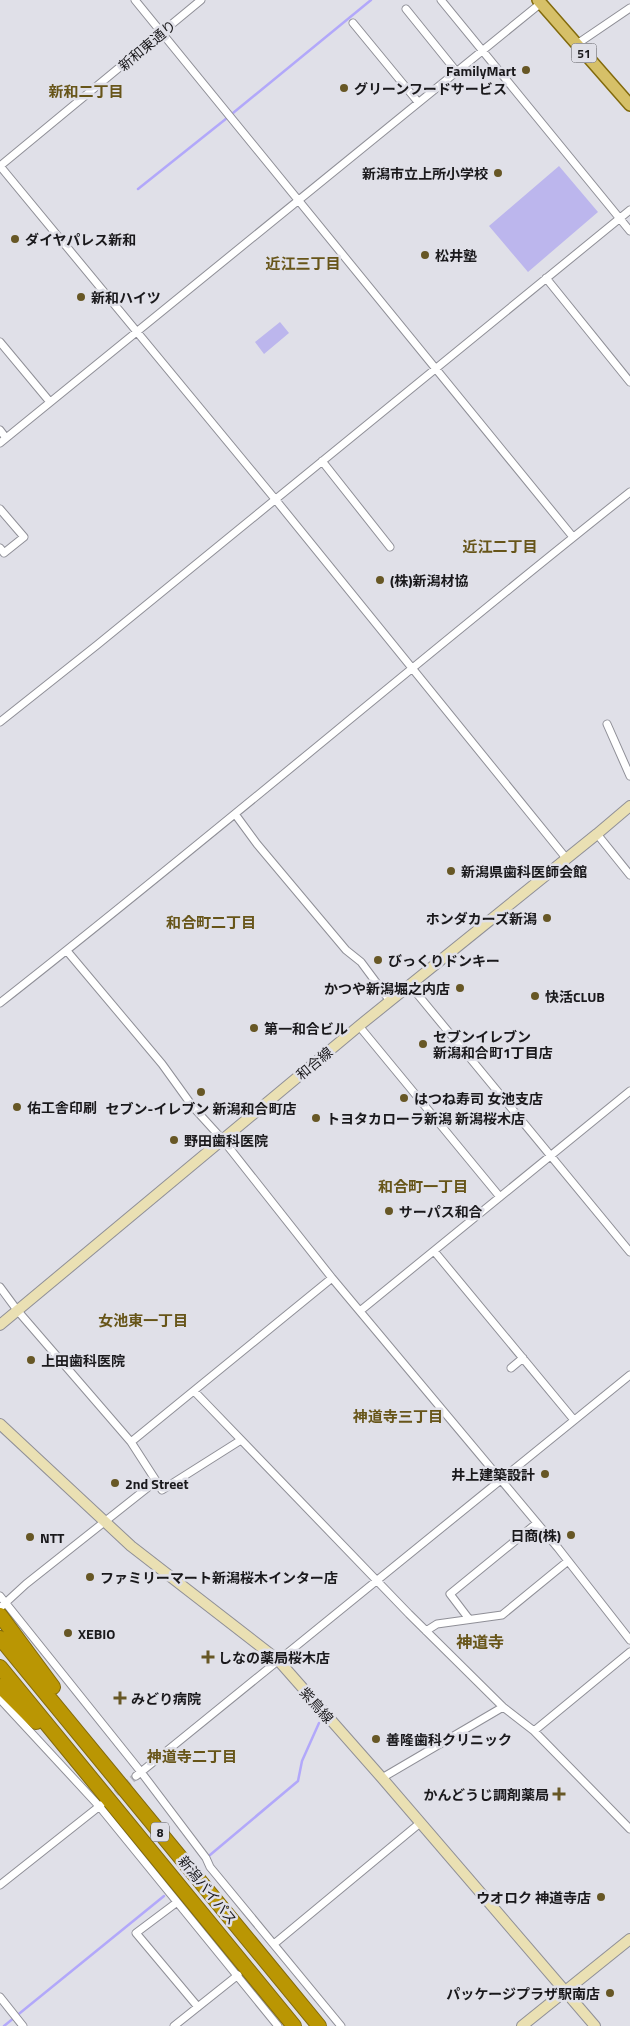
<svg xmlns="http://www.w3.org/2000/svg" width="630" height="2026" font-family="'Titillium Web','Noto Sans JP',sans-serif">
	<rect width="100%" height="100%" fill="#e0e0e8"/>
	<path fill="#bcb6ed" d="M559 166 598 212 528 272 489 226Z
		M280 322 289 333 264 354 255 342Z"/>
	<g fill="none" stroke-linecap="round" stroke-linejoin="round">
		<path stroke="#b2a8fa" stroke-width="2.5" d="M233 113 371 0
			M138 189 227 118
			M210 1855 298 1781 302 1761 319 1723
			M4 2026 164 1896"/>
		<path stroke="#b8b8bf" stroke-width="7" stroke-dasharray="7 3.5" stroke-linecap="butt" d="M108 1800 136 1776"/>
		<g stroke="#8f8f97" stroke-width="9">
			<path id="street" d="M135 0 573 537
				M441 0 630 231
				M406 9 456 71
				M353 23 418 102
				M577 44 630 8
				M0 166 275 499 566 858
				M0 166 201 0
				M546 278 630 382
				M0 342 50 402
				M0 430 6 438
				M0 443 541 3
				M322 461 390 547
				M0 509 24 537 4 553 0 548
				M0 722 97 645 630 210
				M607 724 630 776
				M235 814 257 844 346 950 361 962 390 1001
				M597 834 630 875
				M67 951 162 1064 193 1107 223 1140 332 1278 558 1548 630 1640
				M409 984 630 1252
				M0 1003C213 836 418 660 630 492
				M359 1026 500 1197
				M434 1251 574 1420
				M0 1287 17 1310 131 1442 162 1490 241 1440
				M360 1311 630 1091
				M511 1368 523 1358
				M194 1391 409 1614 503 1707 534 1731 630 1829
				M131 1442 332 1278
				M0 1596 141 1772 206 1858 210 1867 341 2026
				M1 1607 26 1584 156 1481
				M469 1619 450 1594 537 1523
				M426 1631 437 1624 502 1615 568 1561
				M0 1699 99 1806 278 2026
				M534 1731 630 1652
				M136 1776 630 1375
				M382 1778 503 1707
				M0 1885 101 1805
				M176 1903 136 1933 198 2007
				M274 1944 420 1823
				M0 1997 23 2026
				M174 2026 238 1975"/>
		</g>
		<g stroke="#8f8f97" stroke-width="12">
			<path id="secondary" d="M0 1325 359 1026 597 834 630 806
				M0 1424 131 1546 278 1660 382 1778 595 2026
				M522 2026 630 1939"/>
		</g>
		<g stroke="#826a0c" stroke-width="14">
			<path id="primary" d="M538 0 630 105"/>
		</g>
		<g stroke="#826a0c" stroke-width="16">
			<path id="highway" d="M0 1615 53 1687
				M0 1638 319 2026
				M0 1667 294 2026
				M0 1686 36 1722"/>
		</g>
		<use href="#street" stroke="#fff" stroke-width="7"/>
		<use href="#secondary" stroke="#eae0b3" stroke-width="10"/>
		<use href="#primary" stroke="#d6c068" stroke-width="11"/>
		<use href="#highway" stroke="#ba9603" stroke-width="14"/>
	</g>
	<g fill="#675725" stroke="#e0e0e8" stroke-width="2">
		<circle cx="526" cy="70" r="5"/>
		<circle cx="344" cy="88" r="5"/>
		<circle cx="498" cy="173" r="5"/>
		<circle cx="15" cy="239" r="5"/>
		<circle cx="425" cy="255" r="5"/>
		<circle cx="81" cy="297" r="5"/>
		<circle cx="380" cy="580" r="5"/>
		<circle cx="451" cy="871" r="5"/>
		<circle cx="547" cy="918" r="5"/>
		<circle cx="378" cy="960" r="5"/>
		<circle cx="460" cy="988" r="5"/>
		<circle cx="535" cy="996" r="5"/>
		<circle cx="254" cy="1028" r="5"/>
		<circle cx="423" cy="1044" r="5"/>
		<circle cx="201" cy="1092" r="5"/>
		<circle cx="404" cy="1098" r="5"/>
		<circle cx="17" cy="1107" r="5"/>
		<circle cx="316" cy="1118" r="5"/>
		<circle cx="174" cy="1140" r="5"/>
		<circle cx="389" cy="1211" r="5"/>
		<circle cx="31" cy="1360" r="5"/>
		<circle cx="545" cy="1474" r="5"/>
		<circle cx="115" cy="1483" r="5"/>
		<circle cx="571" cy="1535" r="5"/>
		<circle cx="30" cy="1537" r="5"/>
		<circle cx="90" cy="1577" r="5"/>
		<circle cx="68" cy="1633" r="5"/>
		<path d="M205.5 1649.5h5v5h5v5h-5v5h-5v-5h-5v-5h5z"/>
		<path d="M117.5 1690.5h5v5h5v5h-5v5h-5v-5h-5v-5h5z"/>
		<circle cx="376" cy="1739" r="5"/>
		<path d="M556.5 1786.5h5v5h5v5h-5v5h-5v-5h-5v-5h5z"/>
		<circle cx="601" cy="1897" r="5"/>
		<circle cx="610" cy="1993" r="5"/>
	</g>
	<g text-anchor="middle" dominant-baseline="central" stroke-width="5" stroke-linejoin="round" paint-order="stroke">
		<g fill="#e0e0e8" stroke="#555559" stroke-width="1">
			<rect x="571.5" y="43.5" width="25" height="19" rx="4"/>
			<rect x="151" y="1822.5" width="18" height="19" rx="4"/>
		</g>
		<g font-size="12" font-weight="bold" fill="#1a191c">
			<text x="584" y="53">51</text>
			<text x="160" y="1832">8</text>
		</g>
		<g font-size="14" fill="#1a191c" stroke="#e0e0e8">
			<text transform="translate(147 45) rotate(-40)">新和東通り</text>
			<text transform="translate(314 1063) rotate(-40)">和合線</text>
			<text transform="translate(317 1705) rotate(48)">紫鳥線</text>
			<text transform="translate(208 1890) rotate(51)">新潟バイパス</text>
		</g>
		<g font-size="14" font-weight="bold" fill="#1a191c" stroke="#e0e0e8" text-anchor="start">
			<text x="516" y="70" text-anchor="end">FamilyMart</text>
			<text x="354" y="88">グリーンフードサービス</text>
			<text x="488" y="173" text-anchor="end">新潟市立上所小学校</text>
			<text x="25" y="239">ダイヤパレス新和</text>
			<text x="435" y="255">松井塾</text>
			<text x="91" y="297">新和ハイツ</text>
			<text x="390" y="580">(株)新潟材協</text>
			<text x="461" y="871">新潟県歯科医師会館</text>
			<text x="537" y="918" text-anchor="end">ホンダカーズ新潟</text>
			<text x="388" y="960">びっくりドンキー</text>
			<text x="450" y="988" text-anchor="end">かつや新潟堀之内店</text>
			<text x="545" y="996">快活CLUB</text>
			<text x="264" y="1028">第一和合ビル</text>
			<text x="433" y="1036">セブンイレブン<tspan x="433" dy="16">新潟和合町1丁目店</tspan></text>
			<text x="414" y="1098">はつね寿司 女池支店</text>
			<text x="27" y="1107">佑工舎印刷</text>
			<text x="201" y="1108" text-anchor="middle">セブン-イレブン 新潟和合町店</text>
			<text x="326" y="1118">トヨタカローラ新潟 新潟桜木店</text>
			<text x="184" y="1140">野田歯科医院</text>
			<text x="399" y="1211">サーパス和合</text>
			<text x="41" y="1360">上田歯科医院</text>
			<text x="535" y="1474" text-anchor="end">井上建築設計</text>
			<text x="125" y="1483">2nd Street</text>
			<text x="561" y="1535" text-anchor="end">日商(株)</text>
			<text x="40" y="1537">NTT</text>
			<text x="100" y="1577">ファミリーマート新潟桜木インター店</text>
			<text x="78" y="1633">XEBIO</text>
			<text x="218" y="1657">しなの薬局桜木店</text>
			<text x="131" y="1698">みどり病院</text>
			<text x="386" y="1739">善隆歯科クリニック</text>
			<text x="549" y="1794" text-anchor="end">かんどうじ調剤薬局</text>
			<text x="591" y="1897" text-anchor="end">ウオロク 神道寺店</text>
			<text x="600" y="1993" text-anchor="end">パッケージプラザ駅南店</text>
		</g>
		<g font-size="15" font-weight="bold" fill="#675519" stroke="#e0e0e8">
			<text x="86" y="91">新和二丁目</text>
			<text x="303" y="263">近江三丁目</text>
			<text x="500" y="546">近江二丁目</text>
			<text x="211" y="922">和合町二丁目</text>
			<text x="423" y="1186">和合町一丁目</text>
			<text x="143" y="1320">女池東一丁目</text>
			<text x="398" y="1416">神道寺三丁目</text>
			<text x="192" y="1756">神道寺二丁目</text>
		</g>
		<g font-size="16" font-weight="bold" fill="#675519" stroke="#e0e0e8">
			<text x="480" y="1642">神道寺</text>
		</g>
	</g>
</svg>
